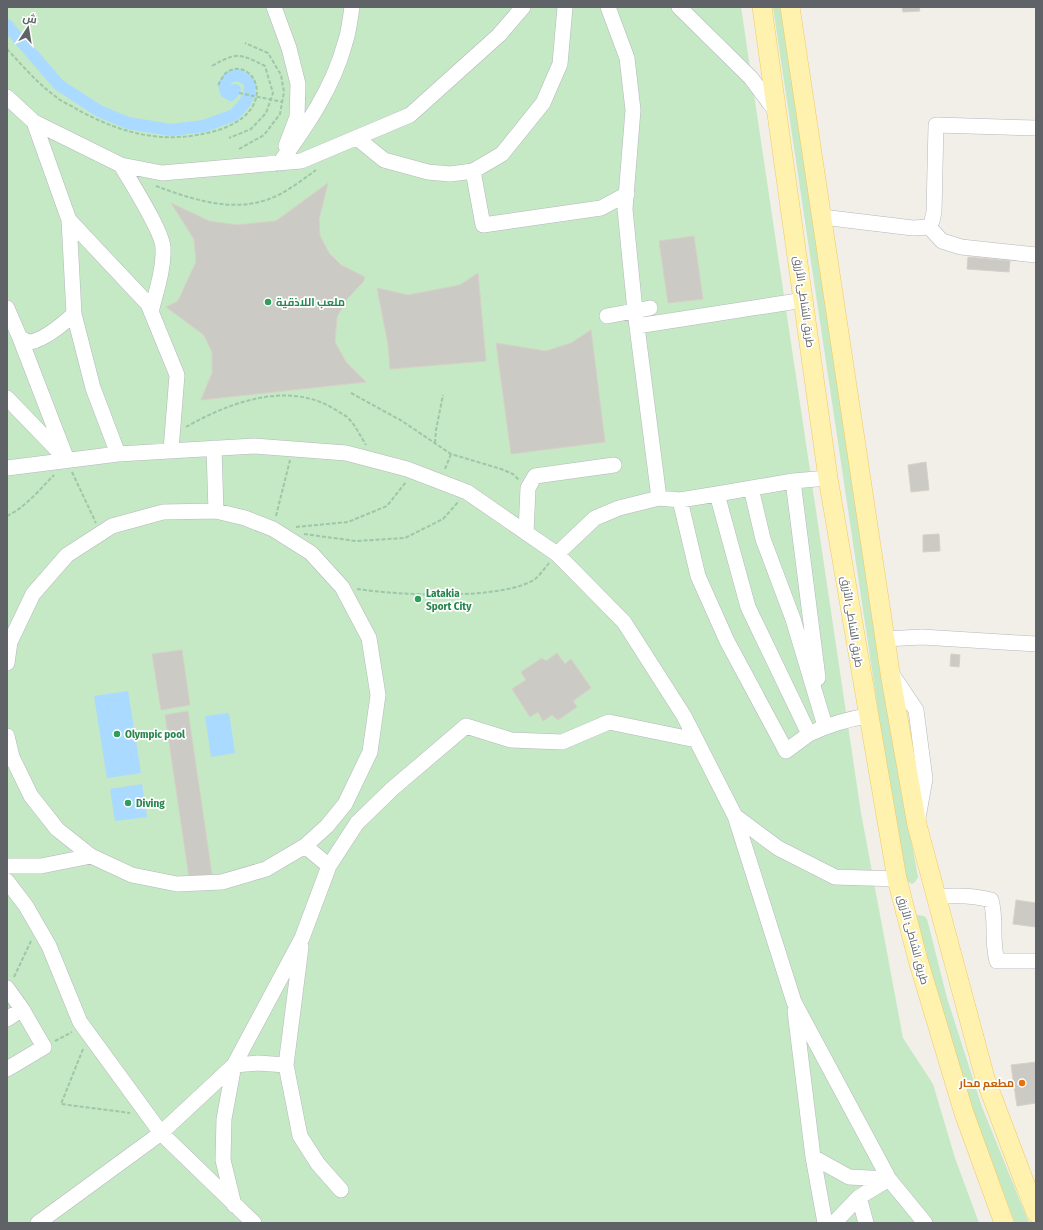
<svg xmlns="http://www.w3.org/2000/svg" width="1043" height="1230" font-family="'Fira Sans Condensed',Cairo,sans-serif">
	<rect width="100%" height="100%" fill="#f1efe8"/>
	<path fill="#c5e8c5" d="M7 7H741L861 813 903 1038 933 1084 955 1158 979 1223H7Z
		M773 7H784L900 779 918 877 915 882 912 884 906 880 889 784Z
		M918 915 924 916 927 919 947 998 982 1107 1029 1223H1015L970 1105 915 918Z"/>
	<path fill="#aadaff" d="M128 691 141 773 107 778 94 696Z
		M229 713 235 753 211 757 205 716Z
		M142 784 147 817 115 821 110 789Z"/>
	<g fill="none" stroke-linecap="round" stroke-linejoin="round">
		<path stroke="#aadaff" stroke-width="12" d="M7 25 59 85 99 111 128 123 171 130 204 126 234 115 244 104 249 95 250 84 246 79 238 75 229 77 224 84 226 92 231 95 235 90"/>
	</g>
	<path fill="#cccac5" stroke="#d6d1c6" d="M902 7H919L920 11 903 12Z
		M328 183 319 219 320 236 329 253 341 265 365 277 363 282 347 299 337 317 335 342 346 362 366 382 201 400 212 373V352L204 335 166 307 178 301 196 262 194 239 171 203 209 221 237 225 276 221Z
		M694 236 703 299 668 303 659 241Z
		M968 257 1010 261 1009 272 967 269Z
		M478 273 486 361 390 369 388 344 377 288 408 295 460 285Z
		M591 330 605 442 511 454 496 343 546 351 571 343Z
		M926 462 929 490 911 492 908 465Z
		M939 534 940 551 923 552V535Z
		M182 650 190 705 161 710 152 654Z
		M557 653 565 664 571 659 591 688 573 701 577 707 558 720 552 715 543 721 538 712 530 717 512 689 526 680 521 672 542 658 546 661Z
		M951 654 960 655 959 667 950 666Z
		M188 711 212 874 189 877 165 715Z
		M1016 900 1036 903V927L1013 924Z
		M1036 1062V1103L1017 1106 1011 1065Z"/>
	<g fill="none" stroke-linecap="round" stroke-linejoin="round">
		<g stroke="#b5b8bc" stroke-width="16">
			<path id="minor" d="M274 7 289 48 298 84 297 117 286 146
				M608 7 627 58 633 110 625 209 635 311 659 498 680 500 717 494
				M679 7 751 78 777 113
				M7 97 34 122 121 165 162 173 301 161 410 115 499 35 523 7
				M34 122 69 220 74 314 93 388 118 454
				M357 138 384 160 428 172 450 174 473 171 502 154 543 103 560 64 565 7
				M279 164C306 127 333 88 345 43 349 32 350 19 352 7
				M121 165C130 181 163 232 163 248 164 269 156 292 151 312
				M473 171 483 225 601 208 627 194
				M822 217 913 228 929 227 932 221 934 212 936 125 1036 128
				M69 220 148 304 177 375 171 450
				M929 227 942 241 961 247 1036 255
				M7 308 20 338C22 339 26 341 28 342 42 342 64 323 74 314
				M607 316 650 308
				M637 326 804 300
				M20 338 67 460
				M7 398 62 455
				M214 448 216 511
				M7 468 118 454 254 446 346 453 407 469 467 492 557 554 624 622 684 716 735 816 794 1002 889 1179 925 1223
				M828 478 793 481 717 494 748 607 809 734C828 725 847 719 868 716
				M793 481 818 678
				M751 488 763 539 793 619 825 726
				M680 500 698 576 727 641 786 751 809 734
				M526 533 528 488 535 476 614 465
				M557 554 595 518 619 508 659 498
				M885 639 922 637 1036 644
				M7 663 10 642 33 594 67 555 112 526 163 512 216 511 245 518 273 529 311 553 342 587 369 638 378 695 370 752 345 804 327 826 305 846 266 869 222 882 177 884 132 875 91 856 57 829 31 796 12 757 7 736
				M891 673 916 710 925 779 918 818
				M735 816 778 848 835 877 897 879
				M305 846 329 866
				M7 866H41L91 856
				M7 881 26 906 49 946 80 1022 161 1133 254 1223
				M936 897C955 895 972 895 991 900 997 922 991 939 997 961H1036
				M301 947 286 1065 300 1136 318 1164 341 1190
				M7 988 22 1009 44 1047 7 1069
				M795 1011 813 1157 825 1223
				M7 1019 22 1009
				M813 1157 849 1177 889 1179
				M859 1197 866 1223
				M234 1205 223 1160 224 1119 234 1065 258 1063 286 1065
				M38 1223 161 1133 234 1065 302 938 329 866 357 823 392 789 466 726 511 740 562 742 609 722 696 740
				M834 1223 859 1197 889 1179"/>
		</g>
		<g stroke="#f2c960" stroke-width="20">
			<path id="major" d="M762 7 828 478 897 879 918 960 964 1113 1004 1223
				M790 7 891 679 917 825 985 1078 1036 1213"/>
		</g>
		<path stroke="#9cc7a9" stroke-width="2" stroke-dasharray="4 2" stroke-linecap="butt" d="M7 49C22 65 37 83 55 96 61 102 71 105 78 110 123 134 164 145 215 131 282 112 255 55 227 72 223 75 221 81 218 85
			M212 66C237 52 239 53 265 66L273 93 266 113 251 129 229 138
			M239 93 283 102
			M239 149 264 135 280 114 284 92 281 75 268 53 245 43
			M156 186C191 199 232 213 269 199 286 193 302 180 316 170
			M351 393 402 421 451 454 501 469 513 474 519 480
			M186 427C230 402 289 380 336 410 340 413 346 415 349 419 356 426 360 436 366 445
			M435 443 436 430 443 395
			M445 469 451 454
			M72 472 96 523
			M7 516C26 507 40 489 54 475
			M276 516 290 460
			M296 527 348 522 387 506 406 482
			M304 534 356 541 405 538 443 519 459 501
			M357 589C396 595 502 601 535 579 540 575 545 568 549 563
			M14 977 31 941
			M55 1041 72 1032
			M83 1049 61 1104 130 1113"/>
		<use href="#minor" stroke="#fff" stroke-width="15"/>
		<use href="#major" stroke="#fff2af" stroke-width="19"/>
	</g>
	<g fill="#2e9e5b" stroke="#fff" stroke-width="1.5">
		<circle cx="268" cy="302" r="4"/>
		<circle cx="418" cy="599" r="4"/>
		<circle cx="117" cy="734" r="4"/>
		<circle cx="128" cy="803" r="4"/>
	</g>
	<circle fill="#e8710a" stroke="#fff" stroke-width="1.5" cx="1022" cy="1083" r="4"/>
	<g text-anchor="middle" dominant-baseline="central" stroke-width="3.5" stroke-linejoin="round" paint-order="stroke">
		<g font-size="11" font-weight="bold" fill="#27864d" stroke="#fff" text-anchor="start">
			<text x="276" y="302">ملعب اللاذقية</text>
			<text x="426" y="593">Latakia<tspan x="426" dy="13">Sport City</tspan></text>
			<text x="125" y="734">Olympic pool</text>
			<text x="136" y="803">Diving</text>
		</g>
		<g font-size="11" fill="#5f6368" stroke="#fff">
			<text transform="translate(804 302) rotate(82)">طريق الشاطئ الأزرق</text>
			<text transform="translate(852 622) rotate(81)">طريق الشاطئ الأزرق</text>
			<text transform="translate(913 940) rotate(75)">طريق الشاطئ الأزرق</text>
		</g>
		<g font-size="11" font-weight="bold" fill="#c56008" stroke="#fff" text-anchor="end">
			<text x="1014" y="1083">مطعم محار</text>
		</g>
	</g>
	<rect width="1043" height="1230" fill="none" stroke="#5f6368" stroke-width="16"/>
	<g transform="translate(28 28) rotate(12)" stroke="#ffffff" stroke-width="3" paint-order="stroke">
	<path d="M0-3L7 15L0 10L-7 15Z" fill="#5f6368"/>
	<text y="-6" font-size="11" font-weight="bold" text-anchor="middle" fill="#5f6368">ش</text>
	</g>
</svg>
